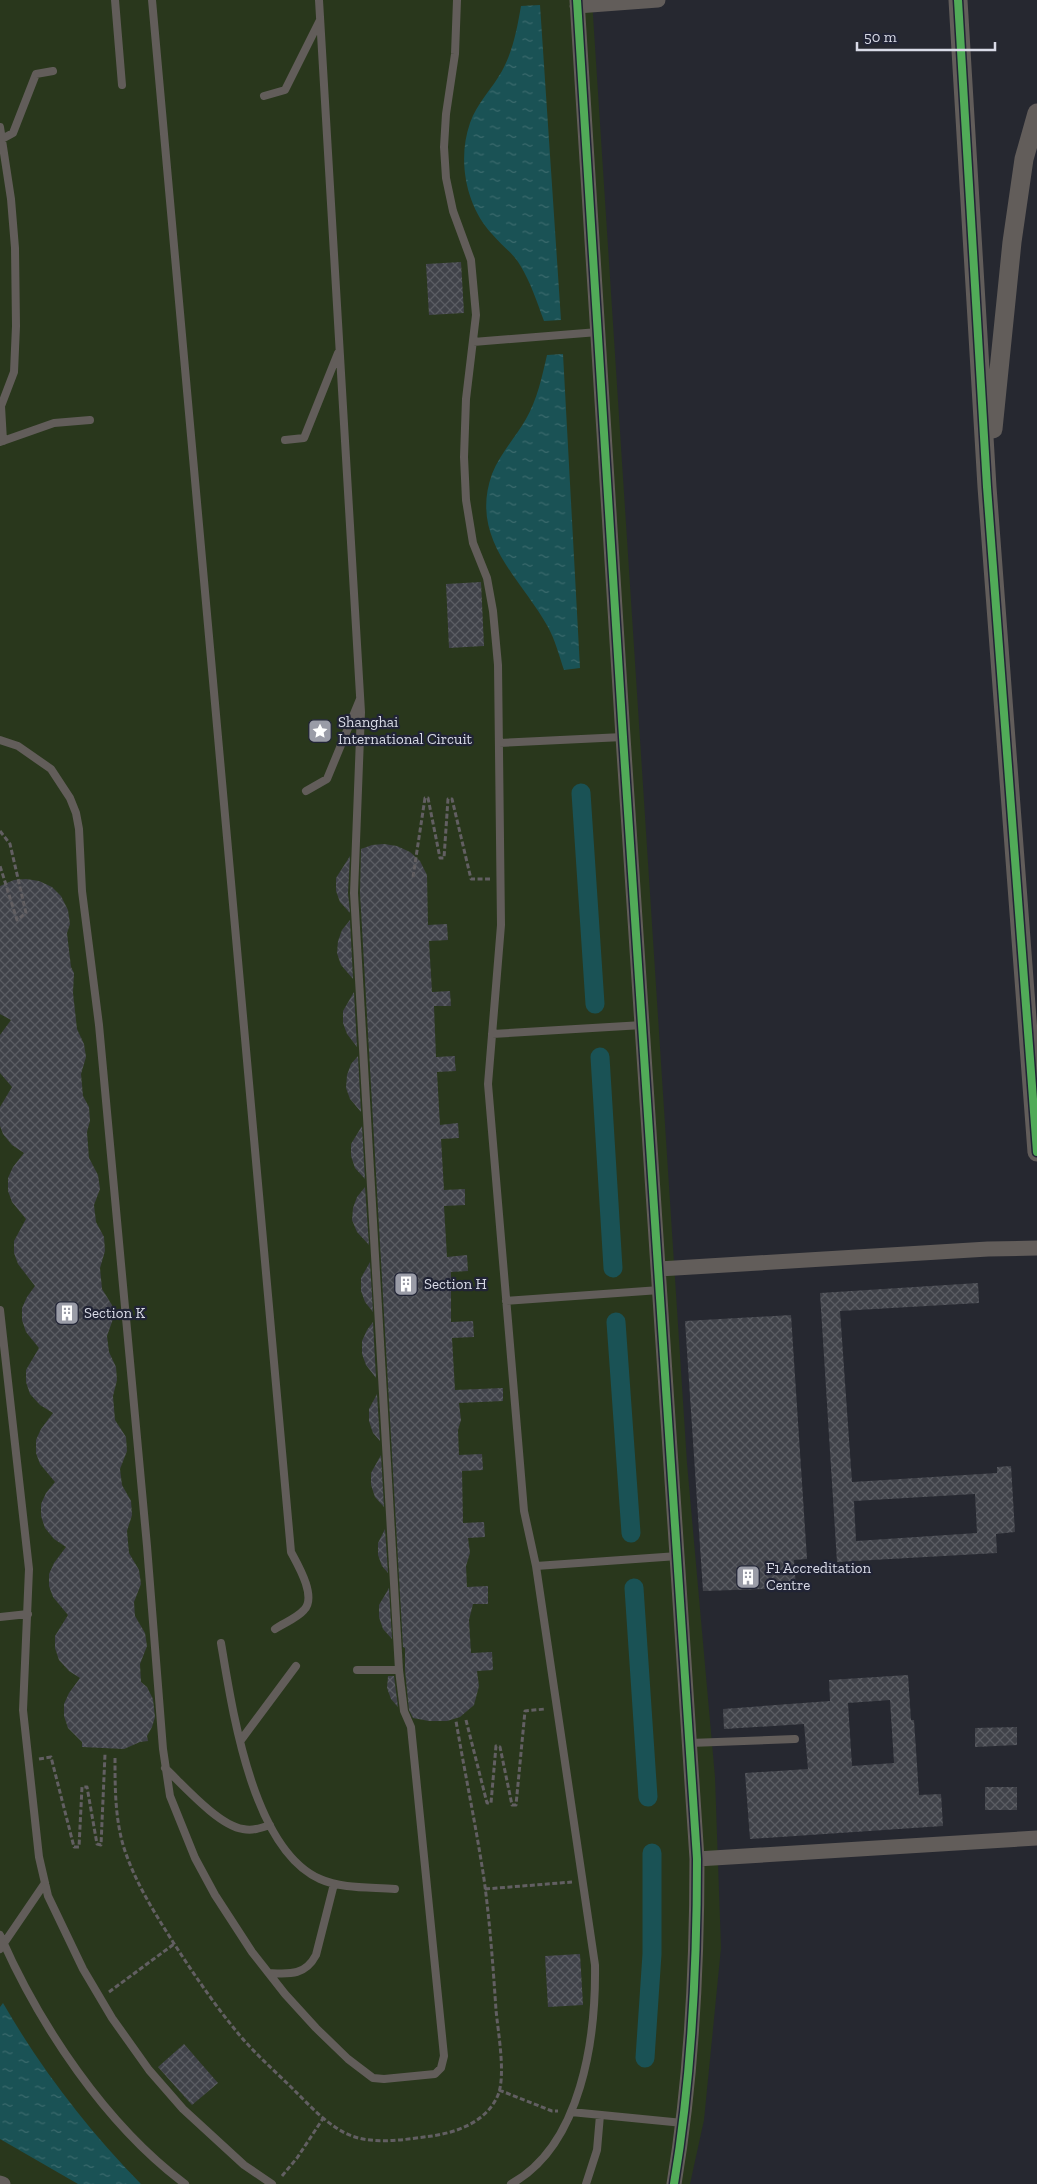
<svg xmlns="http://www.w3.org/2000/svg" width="1037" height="2184" font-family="'Zilla Slab',serif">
	<defs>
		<pattern id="water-ripples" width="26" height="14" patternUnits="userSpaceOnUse" patternTransform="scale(1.25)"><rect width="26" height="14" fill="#1a5255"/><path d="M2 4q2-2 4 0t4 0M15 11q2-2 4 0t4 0" fill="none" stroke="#3b6a6d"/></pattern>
		<pattern id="building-cross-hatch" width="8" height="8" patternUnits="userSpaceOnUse" patternTransform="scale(1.25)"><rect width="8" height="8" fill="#404249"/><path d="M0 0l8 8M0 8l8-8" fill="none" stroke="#5b5d63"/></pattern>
	</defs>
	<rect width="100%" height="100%" fill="#262830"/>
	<path fill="#29371c" d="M0 0H592L687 1463 715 1777 721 1948 704 2120 690 2184H0Z"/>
	<path fill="url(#water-ripples)" d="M540 5 561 320 544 321C537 302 531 283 520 265 513 253 501 245 492 234 466 206 457 160 470 123 477 103 492 89 502 71 513 51 517 29 521 6Z
		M563 354 580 668 564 670C559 655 555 640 548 627 520 577 469 539 492 474 500 454 515 438 526 419 537 400 542 377 547 355Z
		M3 2003C41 2069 88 2130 141 2184H78L0 2139V2007Z"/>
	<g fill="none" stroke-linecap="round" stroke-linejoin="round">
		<path stroke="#1a5255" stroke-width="19" d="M581 793 595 1004
			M600 1057 613 1268
			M616 1322 631 1533
			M634 1588 648 1797
			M645 2058 652 1954V1853"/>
	</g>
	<path fill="url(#building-cross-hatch)" fill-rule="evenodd" d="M461 262 464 313 429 315 426 264Z
		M481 582 484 646 449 648 446 584Z
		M384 844 397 846 410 852 420 861 427 875 428 925 447 924 448 940 429 941 432 992 450 991 451 1006H434L436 1057 455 1056V1063L456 1071 437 1072 440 1125 458 1123 459 1138 441 1139 444 1190 465 1189V1205L444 1206 447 1257 467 1255 468 1271 451 1272V1322L473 1321 474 1337 452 1338 455 1390 503 1388V1401L459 1403 461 1420 458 1430 459 1455 482 1454 483 1470 462 1471 463 1523 484 1522 485 1537 468 1538 470 1553 466 1566 467 1587 488 1586V1604H473L469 1620 471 1653 492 1652 493 1670 477 1671 479 1686 474 1705 460 1717 447 1721H429L413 1718 409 1710 405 1670V1648L403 1647 360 893 361 849 372 845Z
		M350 856 348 893 350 913 340 902 336 891V878Z
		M26 879 39 881 52 887 61 896 68 910 70 924 67 933 71 967 74 973 73 993 77 1029 84 1044 86 1057 81 1074 83 1096 89 1107 90 1121 87 1132 89 1158 98 1175 100 1189 94 1205 96 1222 104 1237 105 1251 100 1268 102 1289 112 1305 113 1319 107 1336 109 1352 116 1367 117 1380 113 1396 115 1420 126 1437 127 1451 120 1469 122 1485 131 1501 132 1515 127 1531 129 1553 139 1570 141 1584 134 1602 135 1616 145 1633 147 1646 140 1664 141 1682 147 1687 153 1699 155 1717 152 1727 147 1736 148 1741 140 1742 124 1749 82 1747V1742L68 1728 64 1716V1704L69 1693 80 1678 69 1671 59 1660 55 1648V1636L68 1615 53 1597 49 1586V1574L54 1563 66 1547 54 1539 45 1528 41 1516V1504L46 1493 55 1482 40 1464 36 1453V1440L41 1429 53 1413 40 1405 30 1394 26 1382V1370L39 1348 26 1332 22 1320V1308L27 1297 35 1286 18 1264 14 1253V1241L26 1219 12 1202 8 1191V1178L13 1167 24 1153 12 1145 3 1134 0 1126V1107L12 1087 0 1073V1035L11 1020 0 1014V886L14 880Z
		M350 920 353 979 341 965 337 953 338 941 342 930Z
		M354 992 357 1047 347 1034 343 1023V1011Z
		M358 1056 361 1112 350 1099 346 1088 347 1075 351 1064Z
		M362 1126 365 1179 355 1168 351 1156V1144Z
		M365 1187 369 1245 357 1232 352 1220 353 1208 357 1197Z
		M370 1262 373 1312 365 1302 361 1291V1278Z
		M978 1283 979 1303 840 1311 852 1482 997 1473V1467L1011 1466 1015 1532 996 1534 997 1553 837 1562 820 1293ZM975 1494 977 1533 856 1541 854 1501Z
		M791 1315 807 1559 794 1560 796 1588 703 1591 685 1321Z
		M373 1322 376 1378 366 1365 362 1354V1341L367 1330Z
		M377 1394 380 1441 373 1433 369 1421V1409Z
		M381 1455 384 1507 375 1497 371 1485V1473Z
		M385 1529 388 1573 382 1566 378 1555V1543Z
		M389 1588 392 1639 383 1629 379 1617V1605Z
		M908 1675 911 1720H914L919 1795 941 1794 943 1826 750 1839 745 1773 808 1769 804 1724 724 1729 723 1709 830 1701 829 1680ZM890 1700 894 1763 852 1766 848 1703Z
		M388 1676H394L398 1707 391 1699 387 1688Z
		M1017 1727V1745L975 1747V1728Z
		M985 1787H1017V1810H985Z
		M580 1954 583 2005 548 2007 545 1956Z
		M184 2044 218 2083 192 2105 158 2067Z"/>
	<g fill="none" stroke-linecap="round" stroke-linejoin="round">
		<path stroke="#625f62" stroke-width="3" stroke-dasharray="5 2.5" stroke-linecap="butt" d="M0 831 10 844 26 913 17 920 0 866
			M413 877 425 798H428L440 858H444L448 799H452L471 879H490
			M466 1720 487 1803H491L496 1746 500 1747 512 1805H516L525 1711 545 1709
			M115 1758C115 1788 115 1819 124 1848 135 1882 154 1912 173 1942 193 1973 214 2004 237 2032 254 2053 275 2071 294 2090 310 2106 330 2128 352 2136 376 2145 408 2139 432 2136 459 2132 487 2121 498 2095 506 2075 498 2032 496 2010 493 1966 490 1923 484 1879 476 1826 465 1774 456 1721
			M39 1759 51 1757 74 1847H79L82 1787H87L97 1844 101 1845 105 1754
			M485 1889 572 1882
			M109 1992 174 1944
			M499 2090 552 2111H558
			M282 2176 297 2158 324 2117"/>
		<path stroke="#625d5a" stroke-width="8" d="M115 0 122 85
			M152 0 291 1552C298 1565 317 1597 304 1610 297 1618 284 1623 275 1629
			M457 0 455 54 446 114 444 147 446 178 453 211 471 260 476 315 466 399 464 457 466 500 473 543 487 578 493 611 498 665 501 925 488 1084 524 1511 536 1566 595 1965C596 2037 582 2145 511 2184
			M264 96 285 90 320 20
			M0 127 11 199 15 248 16 326 14 372 1 406 3 441
			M2 139 13 133 36 74 53 71
			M473 342 598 332
			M285 440 304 438 338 353
			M0 442 54 423 90 420
			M0 740 18 746 51 769 70 798 76 813 79 829 82 891 99 1025 147 1546 163 1749 170 1796 195 1858 215 1895 252 1952 285 1994 316 2028 348 2059 373 2078 384 2079 435 2074 441 2068 444 2056 411 1727 404 1711 399 1670 354 893 361 712 319 0
			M499 743 623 737
			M306 791 327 779 360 699
			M492 1034 643 1025
			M506 1301 660 1290
			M0 1310 29 1569 23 1710 39 1857 48 1896 83 1969 112 2018 149 2070 183 2109 244 2165 272 2184
			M536 1566 678 1556
			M0 1617 28 1614
			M221 1643C232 1708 252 1849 320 1879 342 1889 371 1887 395 1889
			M357 1670H399
			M241 1740 296 1666
			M690 1743 795 1739
			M165 1768C183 1785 219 1826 243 1829 253 1831 261 1828 270 1825
			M0 1935C40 2026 105 2124 185 2184
			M0 1949 45 1883
			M269 1973C289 1974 305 1976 316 1955L334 1884
			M571 2112 683 2123
			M586 2184 597 2150 600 2115"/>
		<path stroke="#625d5a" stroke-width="15" d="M577 0 623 737 697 1859C697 1968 692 2076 674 2184
			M577 6 658 0
			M659 1269 988 1249 1037 1248
			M697 1859 1037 1838
			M0 2183 3 2184"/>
		<path stroke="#625d5a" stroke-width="19" d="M958 0 987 487 1037 1152
			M993 429 1012 242 1024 159 1037 113"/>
		<g stroke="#212435" stroke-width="11">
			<path id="cycleway" d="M577 0 623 737 697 1859C697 1968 692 2076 674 2184
				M958 0 987 487 1037 1152"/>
		</g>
		<use href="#cycleway" stroke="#51ab58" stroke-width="8"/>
	</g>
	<defs>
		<g id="sight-square" transform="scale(1.25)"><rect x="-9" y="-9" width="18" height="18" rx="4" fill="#9a9ca7" stroke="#212435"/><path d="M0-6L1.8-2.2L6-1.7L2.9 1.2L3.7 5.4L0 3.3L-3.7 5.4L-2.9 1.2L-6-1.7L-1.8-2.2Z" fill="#fff"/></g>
		<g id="building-square" transform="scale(1.25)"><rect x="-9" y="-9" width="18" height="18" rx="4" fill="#9a9ca7" stroke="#212435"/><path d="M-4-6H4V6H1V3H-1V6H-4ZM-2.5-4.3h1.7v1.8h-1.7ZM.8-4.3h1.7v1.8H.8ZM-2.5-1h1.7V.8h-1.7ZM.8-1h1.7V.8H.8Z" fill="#fff"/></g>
	</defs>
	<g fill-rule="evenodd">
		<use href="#sight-square" x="320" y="731"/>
		<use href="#building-square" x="406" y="1284"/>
		<use href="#building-square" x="67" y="1313"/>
		<use href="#building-square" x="748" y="1577"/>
	</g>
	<g text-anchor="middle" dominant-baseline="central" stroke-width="4.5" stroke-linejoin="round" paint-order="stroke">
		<g font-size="15" fill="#d9dbe7" stroke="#212435" text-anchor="start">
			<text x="338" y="722">Shanghai<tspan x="338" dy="17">International Circuit</tspan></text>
			<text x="424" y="1284">Section H</text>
			<text x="84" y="1313">Section K</text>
			<text x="766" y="1568">F1 Accreditation<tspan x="766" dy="17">Centre</tspan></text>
		</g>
	</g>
	<path d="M857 42v8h138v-8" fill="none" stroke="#d9dbe7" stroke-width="2.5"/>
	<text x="864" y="42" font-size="15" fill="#d9dbe7" stroke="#212435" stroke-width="4" paint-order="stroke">50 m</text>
</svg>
